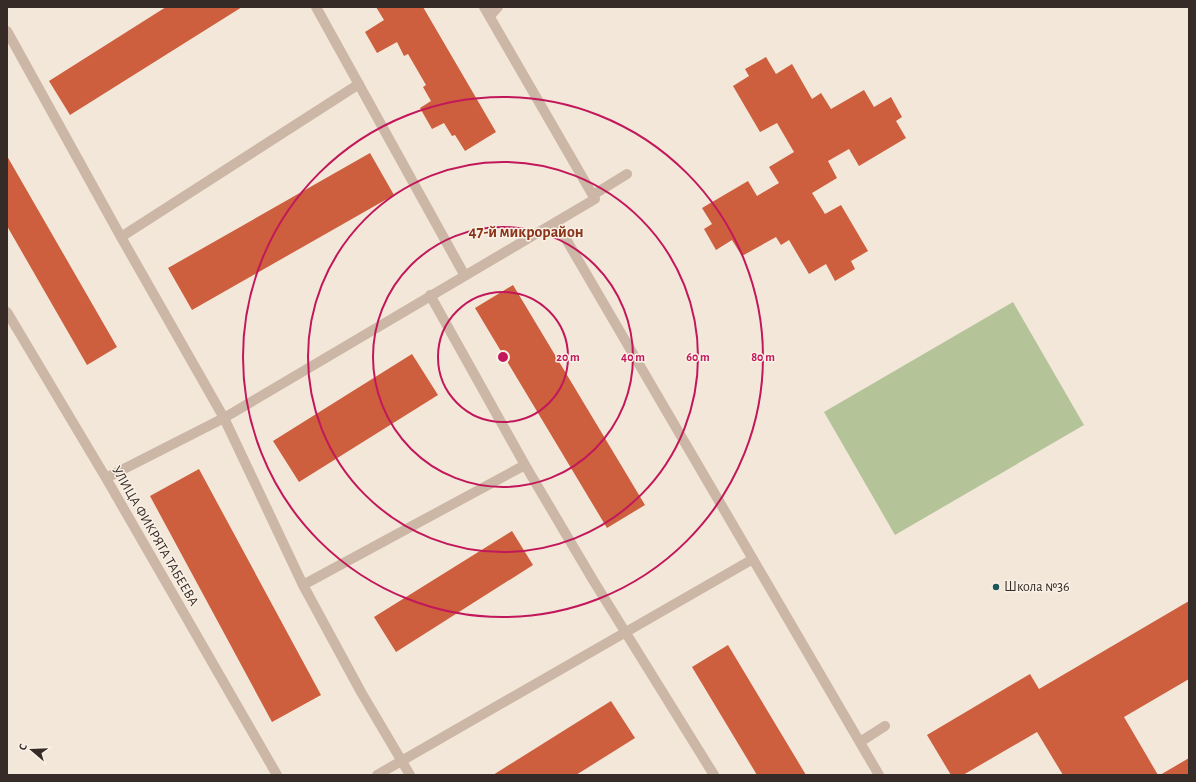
<svg xmlns="http://www.w3.org/2000/svg" width="1196" height="782" font-family="'Alegreya Sans',sans-serif">
	<rect width="100%" height="100%" fill="#f3e7d9"/>
	<path fill="#b5c399" d="M1013 302 1084 425 895 535 824 412Z"/>
	<path fill="#cd5e3e" d="M166 7H242L70 115 49 81Z
		M376 7H423L496 132 465 151 455 135 452 136 444 123 432 129 420 108 431 101 423 87 426 85 408 54 404 56 397 42 377 53 365 32 384 20Z
		M766 57 776 74 792 64 812 99 821 93 831 109 864 90 874 107 891 97 902 117 896 121 906 138 859 166 849 149 828 161 837 178 812 193 825 214 841 205 868 251 851 261 855 269 835 281 826 264 809 274 789 240 781 245 776 237 742 256 732 240 716 250 704 229 712 224 702 208 748 181 757 196 779 183 769 167 794 152 777 123 760 132 733 86 749 76 745 69Z
		M370 153 394 195 192 310 168 268Z
		M7 156 117 347 87 365 7 226Z
		M513 285 645 505 607 528 475 308Z
		M412 354 438 395 299 482 273 441Z
		M199 469 321 695 272 722 150 496Z
		M512 531 533 565 396 652 374 617Z
		M1189 601V679L1124 717 1158 775H1063L1037 732 963 775H951L927 735 1030 674 1039 689Z
		M728 645 806 775H757L692 667Z
		M611 701 635 738 576 775H493Z
		M1189 758V775H1160Z"/>
	<g fill="none" stroke-linecap="round" stroke-linejoin="round">
		<path stroke="#ccb6a5" stroke-width="10" d="M316 7 465 276
			M490 16 498 7
			M7 31 121 237 224 418 303 585 361 692 410 775
			M593 195 627 174
			M556 222 879 775
			M121 237 359 84
			M430 295 525 465 593 580 714 775
			M7 312 106 478 277 775
			M106 478 224 418 595 199 484 7
			M303 585 525 465
			M860 742 885 726
			M377 775 753 559"/>
	</g>
	<g fill="none" stroke="#c2185b" stroke-width="2">
		<circle cx="503" cy="357" r="65"/>
		<circle cx="503" cy="357" r="130"/>
		<circle cx="503" cy="357" r="195"/>
		<circle cx="503" cy="357" r="260"/>
	</g>
	<circle fill="#1a575a" stroke="#faf1e6" stroke-width="1.5" cx="996" cy="587" r="4"/>
	<g text-anchor="middle" dominant-baseline="central" stroke-width="3" stroke-linejoin="round" paint-order="stroke">
		<g font-size="14" fill="#372b27" stroke="#faf1e6">
			<text transform="translate(155 536) rotate(60)">УЛИЦА ФИКРЯТА ТАБЕЕВА</text>
		</g>
		<g font-size="14" fill="#372b27" stroke="#faf1e6" text-anchor="start">
			<text x="1004" y="587">Школа №36</text>
		</g>
		<g font-size="16" font-weight="bold" fill="#8a341b" stroke="#faf1e6">
			<text x="526" y="232">47-й микрорайон</text>
		</g>
	</g>
	<circle cx="503" cy="357" r="6" fill="#c2185b" stroke="#faf1e6" stroke-width="2"/>
	<g font-size="12" text-anchor="middle" font-weight="bold" fill="#c2185b" stroke="#faf1e6" stroke-width="3" stroke-linejoin="round" paint-order="stroke">
		<text x="568" y="361">20 m</text>
		<text x="633" y="361">40 m</text>
		<text x="698" y="361">60 m</text>
		<text x="763" y="361">80 m</text>
	</g>
	<rect width="1196" height="782" fill="none" stroke="#372b27" stroke-width="16"/>
	<g transform="translate(32 750) rotate(289)" stroke="#faf1e6" stroke-width="3" paint-order="stroke">
	<path d="M0-3L7 15L0 10L-7 15Z" fill="#372b27"/>
	<text y="-6" font-size="11" font-weight="bold" text-anchor="middle" fill="#372b27">С</text>
	</g>
</svg>
